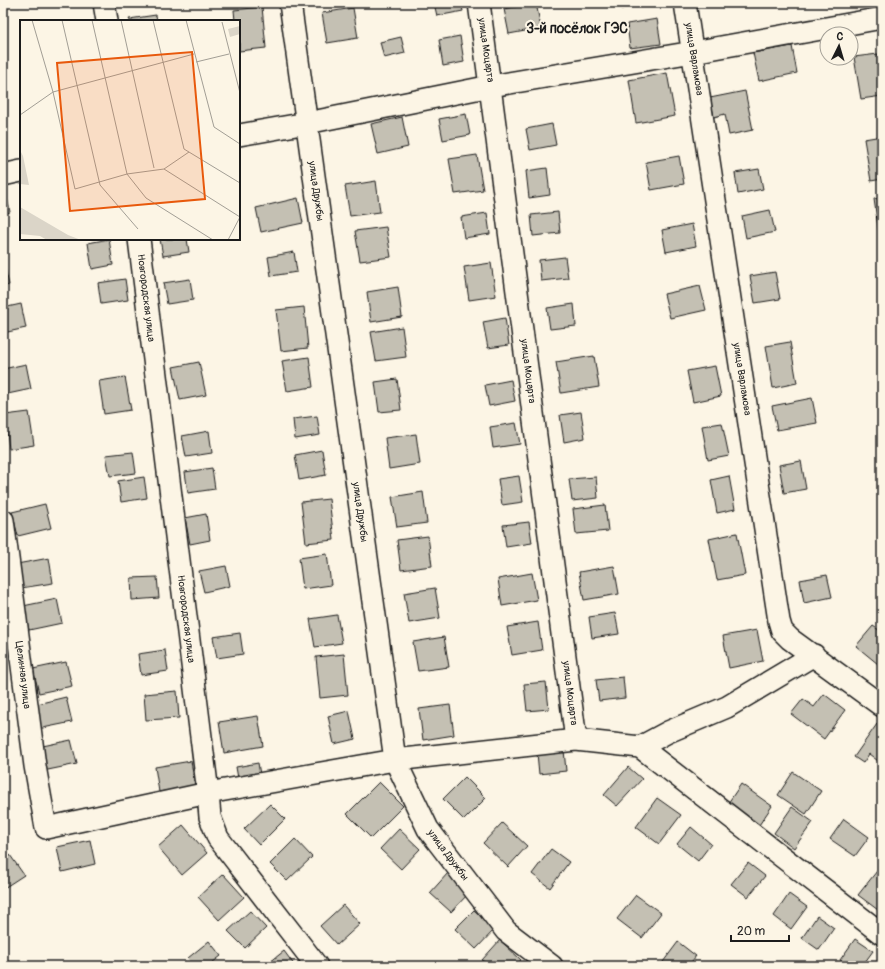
<svg xmlns="http://www.w3.org/2000/svg" width="885" height="969" font-family="Pangolin,sans-serif">
	<rect width="100%" height="100%" fill="#fcf5e5"/>
	<filter id="ink" filterUnits="userSpaceOnUse"><feTurbulence type="fractalNoise" baseFrequency=".025" numOctaves="2"/><feDisplacementMap in="SourceGraphic" scale="8" xChannelSelector="R" yChannelSelector="G"/><feConvolveMatrix kernelMatrix="1 2 1 2 8 2 1 2 1" color-interpolation-filters="sRGB"/></filter>
	<g filter="url(#ink)">
		<path fill="#c4c0b3" stroke="#1c1c1c" d="M434 3H461L463 11 437 16Z
			M536 3 541 28 509 34 504 9Z
			M620 3H655L621 9Z
			M262 7 266 48 239 51V21H235L234 10Z
			M353 8 358 38 327 43 322 13Z
			M156 15 157 21H130L129 19Z
			M657 19 661 44 630 48 627 24Z
			M460 36 464 62 443 66 439 40Z
			M401 37 405 53 384 58 380 42Z
			M792 46 797 73 759 81 753 53Z
			M878 54 882 77V96L861 99 854 57Z
			M667 73 675 116 636 123 629 80Z
			M745 91 753 130 729 135 725 114 714 117 710 98Z
			M466 114 470 135 443 140 439 119Z
			M402 117 408 147 378 154 371 124Z
			M552 124 556 145 530 150 526 129Z
			M882 136V179L871 181 864 139Z
			M477 155 483 190 455 194 449 159Z
			M679 156 684 184 651 190 646 162Z
			M547 168 550 195 529 198 526 171Z
			M759 169 763 189 738 194 735 173Z
			M376 181 380 212 350 216 345 186Z
			M3 188H5L10 212 3 214Z
			M298 198 303 223 261 232 256 208Z
			M882 198V241H880L874 199Z
			M770 210 775 232 746 238 742 216Z
			M558 212 560 233 533 236 531 215Z
			M487 213 490 234 464 238 461 217Z
			M692 224 696 246 666 252 662 230Z
			M386 227 391 257 360 261 355 231Z
			M109 239 113 265 92 269 88 243Z
			M160 239H187L189 252 163 256Z
			M294 252 297 272 271 276 268 257Z
			M565 257 568 278 541 281 539 260Z
			M3 259 9 285 3 287Z
			M491 263 496 296 469 300 464 267Z
			M775 272 780 299 755 303 750 276Z
			M125 279 128 300 101 304 98 283Z
			M190 279 193 300 167 304 163 283Z
			M700 286 706 310 670 318 664 294Z
			M398 287 402 317 371 322 367 292Z
			M21 304 26 328 3 333V308Z
			M574 304 576 326 550 329 547 308Z
			M304 307 308 348 281 351 276 310Z
			M505 318 509 345 488 348 483 322Z
			M402 327 406 357 376 361 371 332Z
			M790 342 797 383 773 388 766 346Z
			M594 356 599 387 561 393 556 362Z
			M309 357 313 387 287 391 282 361Z
			M199 362 206 395 180 400 173 367Z
			M26 364 31 389 3 395V369Z
			M715 366 721 396 693 402 687 371Z
			M125 377 131 410 104 414 99 381Z
			M397 379 401 410 379 412 375 382Z
			M511 380 515 401 489 406 485 385Z
			M812 398 817 423 777 430 772 406Z
			M29 412 34 445 9 449 5 415Z
			M581 412 585 438 564 442 560 415Z
			M317 416 320 435 295 439 293 419Z
			M516 423 520 444 493 448 490 427Z
			M722 423 729 456 708 460 702 426Z
			M209 431 212 453 186 457 182 436Z
			M416 434 420 464 389 469 385 438Z
			M322 450 326 475 299 480 295 455Z
			M133 452 136 473 110 476 106 455Z
			M801 461 806 489 784 493 779 465Z
			M212 468 215 489 188 493 185 472Z
			M519 476 523 502 502 505 498 479Z
			M729 476 735 509 717 513 711 480Z
			M144 477 147 498 121 502 118 481Z
			M596 477 598 498 572 501 569 479Z
			M423 492 427 523 397 527 392 497Z
			M329 499 334 540 306 543 301 502Z
			M45 504 51 528 18 536 12 512Z
			M605 505 608 531 576 534 573 509Z
			M206 514 210 540 190 544 185 518Z
			M529 522 532 543 506 547 503 525Z
			M737 533 745 575 717 580 709 539Z
			M428 536 432 566 401 570 397 540Z
			M327 554 331 585 303 589 299 558Z
			M49 558 53 583 21 588 17 564Z
			M226 566 230 586 204 592 199 571Z
			M614 566 619 594 584 600 579 572Z
			M532 573 537 600 502 606 498 579Z
			M827 575 832 597 804 603 800 580Z
			M157 577 159 598 132 600 131 578Z
			M435 588 440 618 409 623 404 593Z
			M57 599 62 623 29 630 23 606Z
			M615 613 619 634 592 638 589 617Z
			M337 615 342 643 315 647 310 619Z
			M538 622 542 650 512 655 507 627Z
			M873 626 879 630 882 626V659L878 664 856 646Z
			M757 630 763 661 729 668 723 636Z
			M240 633 243 654 217 658 213 637Z
			M444 637 449 667 418 671 413 642Z
			M165 650 168 671 141 675 138 654Z
			M344 654 348 695 320 698 316 657Z
			M66 662 72 686 39 693 33 669Z
			M623 677 625 698 599 701 596 680Z
			M546 682 549 709 527 711 524 684Z
			M177 691 179 718 146 720 144 694Z
			M824 694 845 710 824 739 791 714 803 699 814 707Z
			M66 697 72 722 38 729 33 705Z
			M450 705 454 735 423 740 419 709Z
			M349 711 355 739 334 744 328 716Z
			M258 716 263 746 224 753 219 722Z
			M877 724 882 727V764L869 754 863 763 854 757Z
			M71 740 77 764 43 771 38 747Z
			M564 750 566 771 539 774 537 753Z
			M191 761 195 786 159 792 155 767Z
			M258 763 261 780 239 784 236 767Z
			M628 767 642 779 617 806 604 795Z
			M793 772 821 791 806 814 778 795Z
			M465 777 486 798 464 820 443 799Z
			M379 782 403 806 371 838 347 814Z
			M741 784 772 806 755 831 724 809Z
			M657 798 681 815 659 844 636 827Z
			M270 804 285 819 259 845 244 829Z
			M792 807 813 822 794 848 774 833Z
			M844 819 869 837 855 856 830 839Z
			M502 823 527 846 508 867 483 843Z
			M183 825 207 853 182 875 158 847Z
			M691 827 711 844 698 861 677 844Z
			M399 829 420 849 401 869 380 849Z
			M295 839 312 857 287 881 270 864Z
			M90 840 95 864 62 872 57 847Z
			M551 849 569 862 550 888 532 874Z
			M10 855 24 875 4 888 3 860Z
			M748 863 765 876 748 897 731 884Z
			M877 871 882 875V904L878 910 858 895Z
			M448 873 469 893 451 912 430 893Z
			M223 874 244 897 219 920 198 897Z
			M789 894 807 907 791 929 774 916Z
			M636 895 661 913 642 938 617 919Z
			M343 905 360 924 337 945 320 926Z
			M474 910 495 929 476 949 455 929Z
			M250 911 266 928 245 948 228 931Z
			M817 916 834 928 819 950 802 938Z
			M855 939 873 951 862 966H848L840 960Z
			M500 940 521 960 515 966H489L482 960Z
			M209 941 221 956 208 966H195L188 958Z
			M678 942 696 956 688 966H660Z
			M284 951 295 966H265Z"/>
		<g fill="none" stroke-linecap="round" stroke-linejoin="round">
			<g stroke="#1c1c1c" stroke-width="24">
				<path id="minor" d="M104 3 107 21
					M290 3 395 760 428 829 506 931 552 966
					M479 3 576 740
					M685 3 779 621 782 631 790 639 882 706
					M239 135 307 123 491 86 693 52 882 18
					M3 175 21 171
					M139 239 208 793 210 817 218 838 317 966
					M3 520 35 766 46 828 208 793 395 760 576 740 640 747 668 732 727 707 814 655
					M640 747 882 934"/>
			</g>
			<use href="#minor" stroke="#fcf5e5" stroke-width="21"/>
		</g>
	</g>
	<g text-anchor="middle" dominant-baseline="central" stroke-width="4" stroke-linejoin="round" paint-order="stroke">
		<g font-size="10" fill="#1c1c1c" stroke="#fcf5e5">
			<text transform="translate(486 50) rotate(82)">улица Моцарта</text>
			<text transform="translate(694 59) rotate(81)">улица Варламова</text>
			<text transform="translate(316 191) rotate(82)">улица Дружбы</text>
			<text transform="translate(146 298) rotate(83)">Новгородская улица</text>
			<text transform="translate(528 371) rotate(83)">улица Моцарта</text>
			<text transform="translate(742 379) rotate(81)">улица Варламова</text>
			<text transform="translate(360 512) rotate(82)">улица Дружбы</text>
			<text transform="translate(186 619) rotate(83)">Новгородская улица</text>
			<text transform="translate(23 675) rotate(83)">Целинная улица</text>
			<text transform="translate(570 693) rotate(83)">улица Моцарта</text>
			<text transform="translate(448 855) rotate(53)">улица Дружбы</text>
		</g>
		<g font-size="14" font-weight="bold" fill="#1c1c1c" stroke="#fcf5e5">
			<text x="577" y="28">3-й посёлок ГЭС</text>
		</g>
	</g>
	<g transform="translate(20 20)">
		<rect width="220" height="220" fill="#fcf5e5"/>
		<path d="M220 6V14L210 17 208 9ZM0 130 3 136 9 165 0 164ZM0 187 48 215 61 220H27L20 216 0 214Z" fill="#dbd5c8"/>
		<path fill="none" stroke="#a29e95" stroke-width="1" d="M12 0 33 72 55 169 107 154 144 149 169 132M42 0 80 165 118 209M72 0 107 154 126 178 193 220M101 0 134 148M133 0 164 129 220 163M166 0 194 107 220 124M202 2 220 73M176 42 209 34M0 95 33 72 174 34M144 149 220 197M208 220 220 197"/>
		<path fill="#e8590c" fill-opacity="0.15" stroke="#e8590c" stroke-width="2" d="M172 32 185 179 50 191 37 43Z"/>
		<rect width="220" height="220" fill="none" stroke="#1c1c1c" stroke-width="2"/>
	</g>
	<rect width="885" height="969" fill="none" stroke="#fcf5e5" stroke-width="16"/>
	<rect x="8" y="8" width="869" height="953" fill="none" stroke="#1c1c1c" stroke-width="1.5" filter="url(#ink)"/>
	<g transform="translate(839 46) rotate(5)"><circle r="19" fill="#fcf5e5" stroke="#a29e95"/>
	<path d="M0-3L7 15L0 10L-7 15Z" fill="#1c1c1c"/>
	<text y="-6" font-size="11" font-weight="bold" text-anchor="middle" fill="#1c1c1c">С</text>
	</g>
	<path d="M731 935v6h58v-6" fill="none" stroke="#1c1c1c" stroke-width="2"/>
	<text x="737" y="935" font-size="12" fill="#1c1c1c" stroke="#fcf5e5" stroke-width="3" paint-order="stroke">20 m</text>
</svg>
